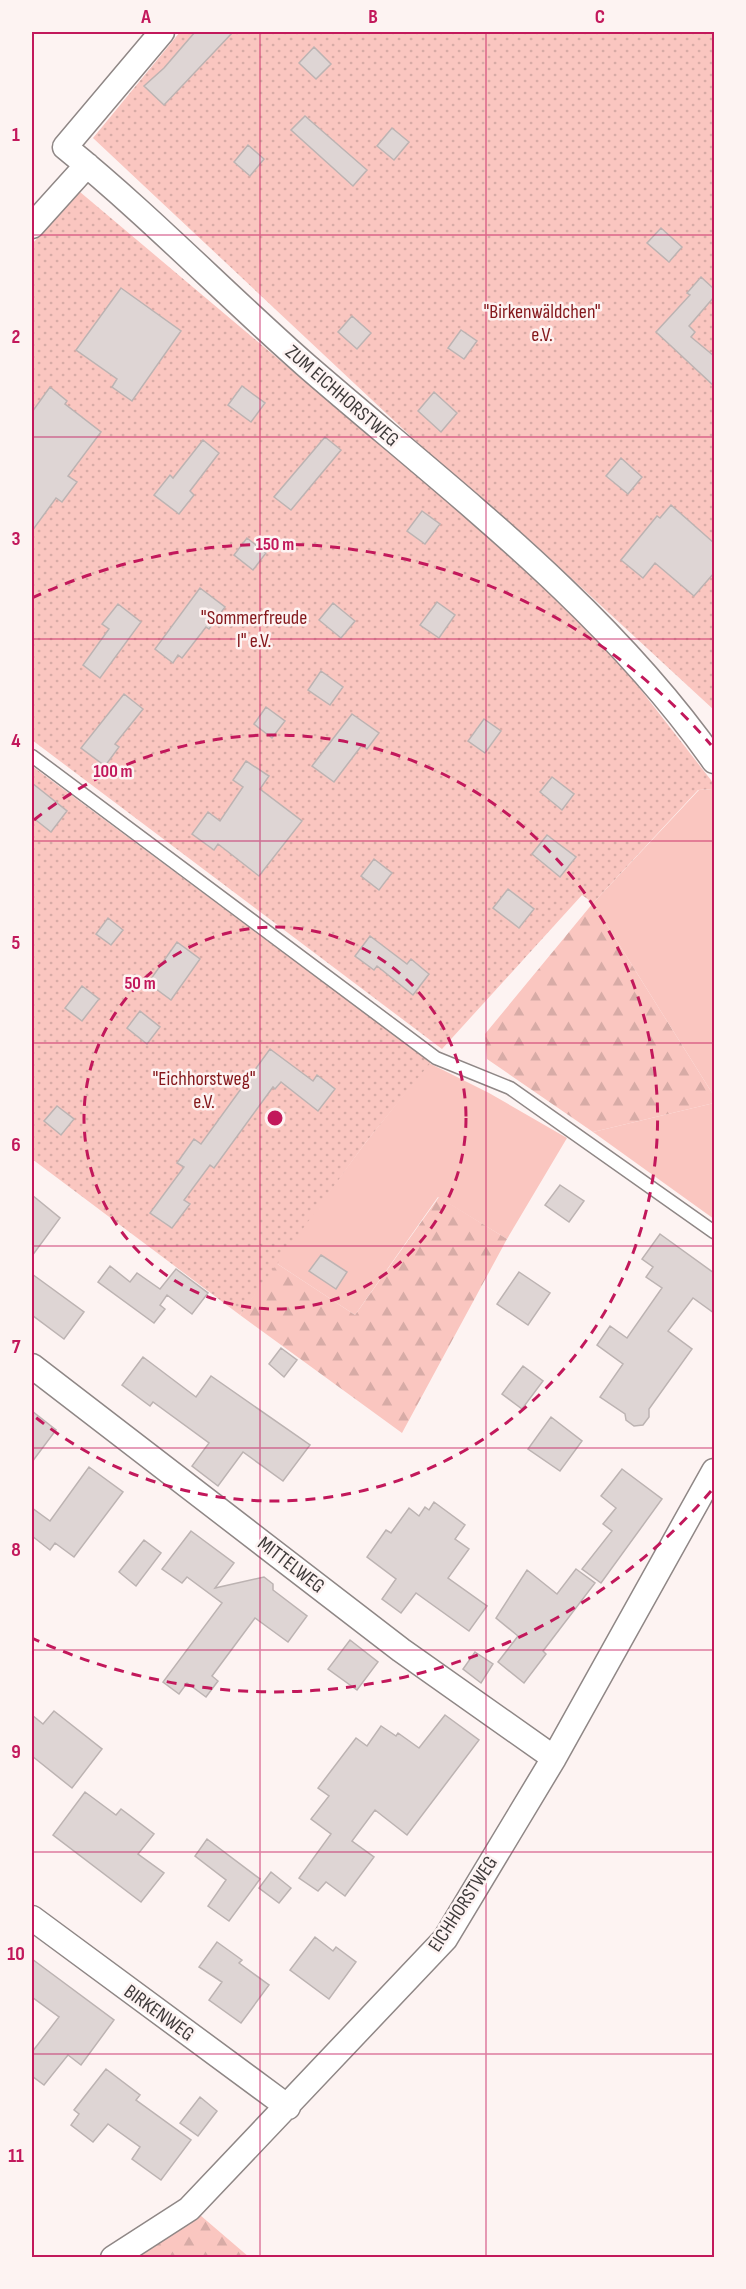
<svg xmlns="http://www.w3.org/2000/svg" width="746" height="2289" font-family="'Sofia Sans Condensed',sans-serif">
	<defs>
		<pattern id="forest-firs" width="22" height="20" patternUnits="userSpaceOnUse" patternTransform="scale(1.5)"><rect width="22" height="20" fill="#fac6c0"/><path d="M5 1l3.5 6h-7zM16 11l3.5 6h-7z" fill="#d7aba6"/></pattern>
		<pattern id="park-dots" width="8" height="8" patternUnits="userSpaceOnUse" patternTransform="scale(1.5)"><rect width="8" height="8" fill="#fac6c0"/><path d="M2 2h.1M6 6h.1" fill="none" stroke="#d7aba6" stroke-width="1.8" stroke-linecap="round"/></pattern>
	</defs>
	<rect width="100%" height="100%" fill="#fdf3f2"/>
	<path fill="#fac6c0" d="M714 789V1096L593 903 699 790Z
		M429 1063 489 1093 567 1138 507 1239 438 1197 355 1315 276 1263 366 1142Z
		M714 1103V1219L593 1132Z"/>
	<path fill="url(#forest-firs)" d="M593 903 714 1096V1103L593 1132 487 1059 485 1034Z
		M439 1197 507 1239 402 1433 240 1315 276 1263 355 1315Z
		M200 2215 249 2257 136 2258Z"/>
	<path fill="url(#park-dots)" d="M180 32H714V710L531 541 436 460 93 138Z
		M80 192 555 592 620 663 714 784V789L698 790 593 903 582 895 442 1049 32 740V244Z
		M32 766 431 1062 366 1142 240 1315 32 1159Z"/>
	<path fill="#ded5d4" stroke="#bcb3b2" stroke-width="1.5" d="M195 32H233L164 105 144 86 164 68Z
		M314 47 331 64 316 79 299 63Z
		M305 116 367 170 353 186 291 130Z
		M392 128 409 142 394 160 377 146Z
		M248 145 264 159 250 176 234 162Z
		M661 228 682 247 669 262 647 243Z
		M701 277 714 289V297L689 326 695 332 691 337 714 356V386L656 332 690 295 687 293Z
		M121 288 181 331 132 401 112 387 117 379 76 350Z
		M352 316 371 333 357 349 338 332Z
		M461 330 477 341 464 359 448 348Z
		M242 386 265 403 251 422 228 405Z
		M50 387 67 401 65 404 101 432 68 476 77 482 62 502 56 498 32 531V412Z
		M434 392 457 413 441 432 418 411Z
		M325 437 341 450 291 510 274 497Z
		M203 440 219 453 190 491 194 495 179 514 154 495 170 475 173 478Z
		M621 458 642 477 628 494 606 476Z
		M671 505 714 543V573L694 596 655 563 643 578 621 560 657 516 660 518Z
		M422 511 440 524 425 544 407 531Z
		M247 538 266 553 253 570 234 555Z
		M200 588 225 607 209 629 206 627 182 658 178 655 173 663 155 649Z
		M437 602 455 615 439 638 420 625Z
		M333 603 355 621 341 638 319 620Z
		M118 604 141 622 100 678 83 665 109 629 102 624Z
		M321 671 343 687 330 705 308 690Z
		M124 694 143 709 115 744 119 747 105 766 81 748Z
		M266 707 285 721 272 738 254 724Z
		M352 714 379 733 367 749 362 745 334 782 312 766Z
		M484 719 501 731 485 753 468 741Z
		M246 761 269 776 260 789 302 821 259 876 218 844 214 850 192 834 208 812 220 821 243 787 233 780Z
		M552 777 574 794 562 810 540 792Z
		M32 783 67 811 51 832 32 817Z
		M547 835 576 857 560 877 532 854Z
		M374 859 392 873 379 890 361 876Z
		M508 889 534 909 519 928 493 908Z
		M108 918 123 930 111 945 96 934Z
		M370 936 407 964 411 959 429 974 413 995 377 966 374 970 355 956Z
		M177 942 200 959 171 1000 148 983Z
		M82 986 99 999 82 1021 65 1008Z
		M140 1011 160 1027 147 1044 127 1028Z
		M270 1049 313 1081 317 1075 335 1089 318 1111 281 1082 275 1089 273 1087 214 1168 210 1165 184 1200 190 1204 172 1228 150 1213 184 1167 177 1163 194 1139 201 1144Z
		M57 1106 74 1119 61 1135 44 1121Z
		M560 1185 584 1201 569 1222 545 1205Z
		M32 1195 60 1218 32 1256Z
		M660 1234 714 1273V1313L693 1298 668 1331 692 1349 649 1409V1417L643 1425 634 1426 626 1420 625 1414 600 1397 623 1364 597 1345 610 1326 627 1338 662 1288 646 1277 653 1267 642 1259Z
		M321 1255 347 1272 336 1289 309 1271Z
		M110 1266 130 1282 137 1273 160 1289 176 1269 208 1293 192 1314 167 1295 160 1305 165 1309 154 1323 98 1282Z
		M519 1272 550 1293 528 1325 497 1304Z
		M32 1274 84 1312 64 1339 32 1315Z
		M281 1348 297 1360 284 1377 269 1364Z
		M143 1357 196 1397 211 1376 310 1445 283 1481 243 1452 218 1486 192 1466 209 1443 153 1402 150 1406 122 1385Z
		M523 1366 543 1381 522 1409 502 1394Z
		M32 1411 56 1430 32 1462Z
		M551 1417 582 1441 560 1471 528 1449Z
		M89 1467 123 1492 74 1557 55 1543 50 1550 32 1536V1508L50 1521Z
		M622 1469 662 1499 601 1583 582 1569 612 1531 603 1524 616 1508 601 1496Z
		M434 1502 465 1525 455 1539 469 1549 448 1578 487 1606 469 1631 416 1593 401 1613 382 1599 396 1579 367 1557 386 1530 391 1533 409 1508 419 1516 425 1507 429 1510Z
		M191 1531 234 1563 215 1588 264 1577 273 1584V1590L307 1616 288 1642 255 1618 212 1676 218 1681 206 1697 187 1683 179 1694 163 1682 222 1603 187 1577 182 1583 162 1569Z
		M144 1540 161 1553 136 1586 119 1572Z
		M576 1569 595 1583 543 1651 546 1654 524 1683 498 1662 518 1636 496 1618 527 1570 557 1594Z
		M350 1640 378 1662 357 1690 328 1669Z
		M475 1652 493 1664 481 1683 463 1669Z
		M54 1711 102 1749 72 1788 32 1756V1715L43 1724Z
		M445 1715 479 1740 407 1835 375 1810 352 1841 374 1857 345 1896 326 1882 318 1891 299 1878 331 1834 311 1819 329 1796 318 1788 356 1738 367 1746 381 1726 396 1736 398 1733 419 1748Z
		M85 1792 116 1815 121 1809 154 1834 138 1854 164 1873 141 1902 53 1835Z
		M207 1839 260 1879 229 1921 208 1906 226 1880 195 1856Z
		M271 1872 291 1888 279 1903 259 1888Z
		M315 1937 333 1951 336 1947 356 1962 329 1999 290 1970Z
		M217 1942 242 1960 239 1963 269 1985 241 2023 209 2000 222 1982 199 1967Z
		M32 1959 114 2020 81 2065 68 2055 44 2085 32 2076V2052L59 2017 32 1997Z
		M106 2069 140 2095 136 2100 191 2140 161 2180 132 2159 140 2147 108 2124 93 2142 71 2125 79 2114 74 2110Z
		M200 2097 217 2111 198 2136 180 2123Z"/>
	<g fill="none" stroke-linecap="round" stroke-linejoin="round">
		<g stroke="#8f8786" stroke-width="15">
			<path id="lane" d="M32 756 436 1058 510 1088 714 1232"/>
		</g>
		<g stroke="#8f8786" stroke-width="27">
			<path id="street" d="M162 32 65 147C150 216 226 295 308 367 450 490 605 606 714 761
				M32 226 87 165
				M32 1366 401 1650 554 1758
				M32 1918 288 2107
				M113 2258 189 2209 445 1939 554 1758 714 1471"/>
		</g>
		<use href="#lane" stroke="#fff" stroke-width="12"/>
		<use href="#street" stroke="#fff" stroke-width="24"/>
	</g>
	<path fill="none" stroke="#c2185b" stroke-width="1.5" stroke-opacity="0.55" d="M260 32V2258M486 32V2258M32 235H714M32 437H714M32 639H714M32 841H714M32 1043H714M32 1246H714M32 1448H714M32 1650H714M32 1852H714M32 2054H714"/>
	<g fill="none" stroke="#c2185b" stroke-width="3" stroke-dasharray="10 8">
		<circle cx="275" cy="1118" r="191"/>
		<path d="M34 820A383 383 0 1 1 34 1416"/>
		<path d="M711 1491A574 574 0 0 1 32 1638M32 598A574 574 0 0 1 711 745"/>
	</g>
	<g text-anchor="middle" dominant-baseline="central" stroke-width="5" stroke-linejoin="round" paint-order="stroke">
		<g font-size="20" fill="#84171b" stroke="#fdf3f2">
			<text x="542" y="312">"Birkenwäldchen"<tspan x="542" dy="23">e.V.</tspan></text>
			<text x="254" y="618">"Sommerfreude<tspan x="254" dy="23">I" e.V.</tspan></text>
			<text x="204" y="1079">"Eichhorstweg"<tspan x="204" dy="23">e.V.</tspan></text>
		</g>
		<g font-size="20" fill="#3e3a3a" stroke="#fdf3f2">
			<text transform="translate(342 396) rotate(41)">ZUM EICHHORSTWEG</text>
			<text transform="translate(291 1565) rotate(38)">MITTELWEG</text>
			<text transform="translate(463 1904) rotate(-57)">EICHHORSTWEG</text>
			<text transform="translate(159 2013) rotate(36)">BIRKENWEG</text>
		</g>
	</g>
	<circle cx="275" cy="1118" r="9" fill="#c2185b" stroke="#fdf3f2" stroke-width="3"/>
	<g font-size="18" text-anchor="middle" font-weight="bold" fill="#c2185b" stroke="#fdf3f2" stroke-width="5" stroke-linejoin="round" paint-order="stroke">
		<text x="275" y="550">150 m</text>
		<text x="113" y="777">100 m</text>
		<text x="140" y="989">50 m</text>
	</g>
	<rect width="746" height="2289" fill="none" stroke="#fdf3f2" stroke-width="66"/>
	<rect x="33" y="33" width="680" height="2223" fill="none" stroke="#c2185b" stroke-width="2"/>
	<g font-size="20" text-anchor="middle" font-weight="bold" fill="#c2185b">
		<text x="146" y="23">A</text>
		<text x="373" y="23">B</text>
		<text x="600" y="23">C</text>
		<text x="16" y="141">1</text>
		<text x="16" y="343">2</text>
		<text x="16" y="545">3</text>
		<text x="16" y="747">4</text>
		<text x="16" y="949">5</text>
		<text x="16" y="1151">6</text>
		<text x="16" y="1353">7</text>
		<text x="16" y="1556">8</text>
		<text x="16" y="1758">9</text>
		<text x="16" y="1960">10</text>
		<text x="16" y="2162">11</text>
	</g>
</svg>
